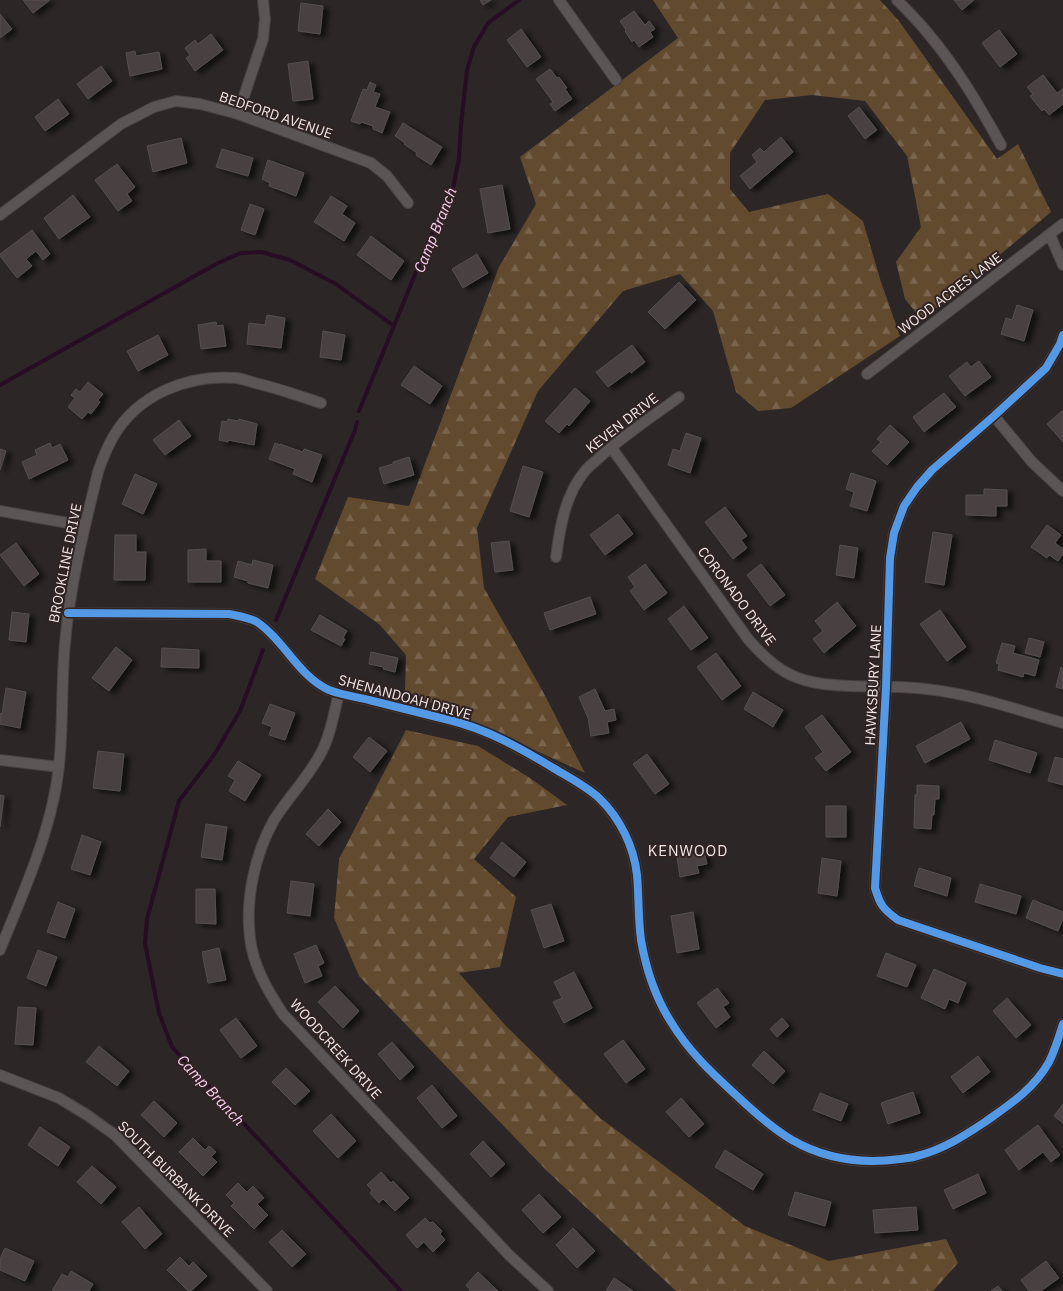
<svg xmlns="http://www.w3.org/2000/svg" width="1063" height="1291" font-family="'IBM Plex Sans',sans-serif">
	<defs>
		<pattern id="forest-firs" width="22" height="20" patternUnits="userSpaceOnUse" patternTransform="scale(1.25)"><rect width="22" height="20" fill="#624a2f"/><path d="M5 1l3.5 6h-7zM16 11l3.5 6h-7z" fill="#79644d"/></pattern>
		<filter id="shadow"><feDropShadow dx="5.5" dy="3" stdDeviation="2.5" flood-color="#0009"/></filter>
	</defs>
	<rect width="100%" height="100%" fill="#2c2626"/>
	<path fill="url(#forest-firs)" d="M653 0H880L899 21 997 159 1018 144 1051 212 922 320 905 299 896 262 921 227 907 156 865 101 812 95 765 100 730 153V189L749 212 828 194 863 221 881 282 900 336 791 408 758 411 736 392 713 311 680 274 623 291 538 391 477 528 484 588 542 690 585 773 405 691 406 655 379 624 315 579 348 497 409 506 499 267 536 204 520 157 678 38Z
		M406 730 478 746 530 778 567 805 508 817 474 859 516 897 500 967 459 973 505 1025 600 1118 745 1226 829 1261 946 1239 958 1263 933 1291H676L547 1171 359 976 334 918 339 859Z"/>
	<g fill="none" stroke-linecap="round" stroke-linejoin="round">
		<path stroke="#260d23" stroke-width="4" d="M0 385 218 263 241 253 261 252 290 260 336 284 394 326
			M359 411 428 243 453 188 459 159 461 125 467 70 474 47 488 23 519 0
			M276 620 355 430 357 422
			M263 650 240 711 214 755 179 801 147 919 145 943 159 1013 172 1047 401 1291"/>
	</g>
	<path fill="#4a4042" stroke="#544f50" filter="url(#shadow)" d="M23 0H50L33 13Z
		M480 0H491L483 5Z
		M954 0H974L962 10Z
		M301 3 323 6 320 34 298 31Z
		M634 11 645 25 649 21 655 29 650 32 653 37 639 47 634 40 632 42 625 31 626 30 620 21Z
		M0 14 12 29 0 38Z
		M521 29 541 57 527 67 507 40Z
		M999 30 1017 54 1000 67 982 43Z
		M211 34 223 50 195 71 186 58 190 55 185 48 195 40 198 44Z
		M135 51 136 56 159 52 162 69 130 76 126 53Z
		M308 61 313 99 293 101 288 64Z
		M101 66 112 81 88 99 77 84Z
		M550 69 557 78 559 77 567 88 565 89 572 99 555 111 550 104 553 102 536 79Z
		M1043 75 1057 93 1063 89V104L1049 115 1044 109 1042 111 1030 96 1033 94 1027 87Z
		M370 82 376 85 373 92 380 94 375 107 390 112 382 133 373 129V126L361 122 360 124 351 121 363 89 367 90Z
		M58 99 69 114 45 131 35 117Z
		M859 107 877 130 865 139 848 116Z
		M403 123 442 147 431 165 416 155 417 153 404 144 405 143 395 136Z
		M781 137 793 152 750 189 740 176 757 162 752 155 760 148 764 152Z
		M181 138 187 163 153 172 147 146Z
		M222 149 253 158 248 176 216 167Z
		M268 160 304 173 296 196 269 186 270 183 262 179Z
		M117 164 135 187 127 194 132 201 118 211 95 180Z
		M502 185 510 229 488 233 480 189Z
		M73 195 90 217 59 239 44 218Z
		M331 196 347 206 342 214 355 223 344 241 314 222Z
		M250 204 264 209 255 235 241 230Z
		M32 230 50 254 43 260 36 251 26 259 32 266 17 278 0 256V254Z
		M371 236 404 261 391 280 357 255Z
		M477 254 488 273 463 288 452 269Z
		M679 282 696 300 665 329 648 312Z
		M1017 305 1033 310 1024 341 1001 334 1006 318 1012 320Z
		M267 315 285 318 281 348 247 344 249 323 265 325Z
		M216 322 217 326 223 325 226 346 201 349 198 325Z
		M323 331 345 335 341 360 320 357Z
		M158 335 168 355 138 371 127 351Z
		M632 345 645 362 631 373 630 371 608 387 596 372Z
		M979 361 991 377 965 396 949 376 967 362 971 367Z
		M414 366 442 386 430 404 401 385Z
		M88 382 103 394 98 400 100 402 91 414 88 412 82 419 68 407 75 398 71 395 76 389 80 392Z
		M575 388 590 401 569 426 567 424 559 433 545 421Z
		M944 393 956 407 924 432 913 417Z
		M1063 410V442L1047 424Z
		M228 419 238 421 239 419 257 424 254 445 228 440V442L219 440 222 421 227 422Z
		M179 420 191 436 165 455 153 440Z
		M890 425 909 442 887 465 872 451 881 442 877 439Z
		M686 433 701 438 690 473 668 465 673 449 680 451Z
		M50 443 52 448 60 444 68 460 29 479 22 462 37 455 35 450Z
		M275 443 280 445V444L303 452 304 449 322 455 312 482 293 474 295 469 269 459Z
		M0 449 6 451 0 470Z
		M409 457 414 475 384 484 379 468 393 464V462Z
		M523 466 543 472 529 517 510 511Z
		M851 473 876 481 867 511 850 506 854 492 846 489Z
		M135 474 157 484 143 514 122 504Z
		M984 489 1007 490V506H996V516L966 515V495H984Z
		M725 507 747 536 741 540 747 548 733 559 705 522Z
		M618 514 633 534 605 555 590 535Z
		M1047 525 1061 535 1055 543 1063 549V554L1058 561 1049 555 1047 558 1031 547Z
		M933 532 952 535 944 585 925 582Z
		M115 535H136V552H146L145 580H114Z
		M509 541 513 570 495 572 491 543Z
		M16 543 39 574 24 586 0 555Z
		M840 545 858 548 854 578 836 575Z
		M206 549V561H221V582H188V550Z
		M253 560 273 565 268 588 248 583V581L234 577 238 561 252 565Z
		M645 564 667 593 644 610 630 591 635 587 628 577Z
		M761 564 785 595 770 606 747 575Z
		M590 597 596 614 550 630 544 613Z
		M837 602 856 626 824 653 813 639 823 631 815 621Z
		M684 606 708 638 691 650 668 619Z
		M940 610 966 647 947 661 920 624Z
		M12 612 29 614 26 642 9 640Z
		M320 615 347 631 343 638 345 639 341 646 311 630Z
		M1029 638 1044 642 1040 657 1025 653Z
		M1002 643 1015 646 1013 653 1039 660 1035 676 1024 673 1023 677 998 670 999 664 996 663Z
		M116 647 132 660 109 691 92 678Z
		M162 648 199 650V668L161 667Z
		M371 652 398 658 395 672 383 669 384 667 369 664Z
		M716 653 741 686 722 700 697 667Z
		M1061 667 1063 668V689L1056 687Z
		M6 688 26 692 20 728 0 724V713L2 714Z
		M595 689 605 711 614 709 616 720 607 722 609 733 591 736 588 718 579 697Z
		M753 692 783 710 773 727 744 709Z
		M270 704 295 713 285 740 269 735 272 727 262 723Z
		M822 715 851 752 826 771 815 758 823 752 805 727Z
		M961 722 970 739 925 763 916 746Z
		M369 737 387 751 370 772 353 757Z
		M995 740 1037 753 1030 773 989 760Z
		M98 751 124 754 120 791 93 788Z
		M647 754 669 784 655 794 633 764Z
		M1055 757 1063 759V785L1048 781Z
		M238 761 261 775 245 801 229 791 235 780 228 776Z
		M917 785 939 786V799H935L934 815H932L931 829 914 828 915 795H917Z
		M0 795 4 796 0 827Z
		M826 806H846V837H826Z
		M328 809 341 822 319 846 306 834Z
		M206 824 227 827 222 860 201 857Z
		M82 835 101 842 90 875 71 869Z
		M502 842 526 862 514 877 490 858Z
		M695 847 696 853 704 852 707 864 697 866 699 873 680 877 676 851Z
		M822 858 841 861 837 896 818 893Z
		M919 868 951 878 947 896 914 886Z
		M291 881 314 884 310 916 287 913Z
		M980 884 1021 896 1016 914 975 902Z
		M196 889H215L216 924 196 923Z
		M1033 900 1063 912V919L1058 931 1026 918Z
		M58 902 75 909 65 938 47 932Z
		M551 904 564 941 544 948 531 910Z
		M693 912 699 949 677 953 671 916Z
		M316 945 324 963 318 966 322 976 305 983 294 954Z
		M219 948 226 980 208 983 202 952Z
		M38 950 57 957 46 986 27 978Z
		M886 953 916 965 907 987 877 976Z
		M934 969 966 983 958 1003 949 999 945 1009 921 998Z
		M574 972 592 1008 564 1023 553 1002 562 998 554 982Z
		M335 986 359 1011 343 1028 318 1002Z
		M717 988 729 1003 723 1007 730 1017 716 1028 697 1003Z
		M1007 998 1031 1025 1016 1038 993 1011Z
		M18 1007 36 1008 33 1045 15 1044Z
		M236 1018 257 1046 241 1058 220 1030Z
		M782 1018 789 1026 777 1037 770 1029Z
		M623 1040 645 1069 626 1083 604 1054Z
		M392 1042 414 1067 400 1080 378 1054Z
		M99 1046 129 1071 117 1086 86 1062Z
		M764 1051 785 1071 773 1084 752 1065Z
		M978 1056 990 1072 963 1093 951 1077Z
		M286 1068 310 1091 295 1105 272 1082Z
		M432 1085 457 1116 442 1128 417 1098Z
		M913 1092 920 1113 888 1124 881 1103Z
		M820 1093 848 1104 841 1121 813 1110Z
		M681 1098 704 1124 689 1137 666 1112Z
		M154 1101 177 1123 164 1137 141 1115Z
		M1063 1104V1123L1054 1116Z
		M331 1114 356 1141 338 1158 313 1131Z
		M1038 1125 1060 1155 1051 1162 1043 1152 1019 1170 1005 1150Z
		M40 1127 70 1147 58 1166 28 1145Z
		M193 1138 205 1150 209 1146 216 1152 211 1157 217 1162 203 1176 179 1152Z
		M483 1141 505 1164 491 1177 470 1154Z
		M725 1150 763 1174 753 1190 715 1167Z
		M92 1166 116 1187 101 1204 77 1182Z
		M381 1172 391 1183 393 1181 409 1198 395 1211 383 1199 379 1203 370 1193 372 1190 367 1185Z
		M978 1174 986 1193 953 1209 944 1190Z
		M238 1183 247 1192 253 1186 264 1198 257 1204 268 1215 254 1229 231 1206 234 1203 226 1195Z
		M795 1192 831 1202 825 1226 788 1215Z
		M539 1194 561 1217 543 1233 522 1210Z
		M139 1207 162 1234 145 1249 122 1222Z
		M916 1207 918 1230 875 1233 873 1210Z
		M425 1218 430 1223 433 1222 442 1231 440 1234 445 1240 433 1252 424 1242 417 1248 406 1235Z
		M573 1228 595 1251 577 1268 556 1245Z
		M282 1230 306 1254 292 1267 269 1242Z
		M5 1248 34 1261 25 1281 0 1270V1259Z
		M180 1257 189 1266 193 1262 207 1276 191 1291H188L167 1270Z
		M1046 1261 1059 1278 1041 1291H1029L1021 1280Z
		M71 1271 93 1284 89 1291H52L62 1274 68 1277Z
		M478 1272 498 1291H469L470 1290 466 1285Z
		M614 1278 633 1291H606Z
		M998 1286 1002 1291H991Z"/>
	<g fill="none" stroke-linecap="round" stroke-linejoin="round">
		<g stroke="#484242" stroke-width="12">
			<path id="street" d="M559 0 616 80
				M897 0C907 10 917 20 926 31 956 66 979 105 1001 145
				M238 114 263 39 265 19 263 0
				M0 215 121 124 154 107 176 101 200 104 238 114 371 163 387 176 408 203
				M1050 235 1063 265
				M1063 335 1060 344 1046 368 994 416 932 470 917 487 904 506 894 533 890 558 886 687 875 888C880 905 883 909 898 920L1040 968 1063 974
				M867 374 1063 224
				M994 416 1032 462 1063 491
				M611 447 748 639C760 653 774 667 791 675 810 684 830 685 850 686 876 687 901 686 926 689 973 694 1018 710 1063 723
				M0 511 85 526
				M556 557C560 527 565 495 585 471 589 466 595 462 599 458 624 435 652 417 679 397
				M68 613 229 614C238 616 248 617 257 622 284 640 299 677 329 690 342 695 356 697 369 700 396 707 422 713 449 720 487 729 522 749 555 769 570 778 586 786 599 798 620 818 634 847 637 875 639 897 638 918 641 940 646 969 655 997 671 1022 689 1052 712 1073 737 1096 754 1112 772 1128 792 1140 825 1159 863 1164 900 1159 906 1158 912 1158 917 1156 942 1150 964 1136 985 1122 1009 1105 1034 1089 1049 1062 1055 1050 1059 1037 1063 1024
				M339 693C334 712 331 734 322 751 309 777 289 796 274 820 255 854 245 899 250 938 253 966 268 991 283 1014L509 1255 548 1291
				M0 760 59 767
				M0 950C20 900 43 850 54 797 65 746 60 694 65 643 70 585 84 529 98 472 102 460 107 448 113 437 138 394 188 374 237 378 243 379 249 381 255 383 278 388 299 396 321 403
				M0 1075 59 1098 87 1115 115 1135 267 1291"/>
		</g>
		<use href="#street" stroke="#5b5655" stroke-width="10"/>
		<g stroke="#302322" stroke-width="11">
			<path id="cycleway" d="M1063 335 1060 344 1046 368 994 416 932 470 917 487 904 506 894 533 890 558 886 687 875 888C880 905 883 909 898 920L1040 968 1063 974
				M68 613 229 614C238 616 248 617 257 622 284 640 299 677 329 690 342 695 356 697 369 700 396 707 422 713 449 720 487 729 522 749 555 769 570 778 586 786 599 798 620 818 634 847 637 875 639 897 638 918 641 940 646 969 655 997 671 1022 689 1052 712 1073 737 1096 754 1112 772 1128 792 1140 825 1159 863 1164 900 1159 906 1158 912 1158 917 1156 942 1150 964 1136 985 1122 1009 1105 1034 1089 1049 1062 1055 1050 1059 1037 1063 1024"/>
		</g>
		<use href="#cycleway" stroke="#5399e6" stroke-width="8"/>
	</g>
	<g text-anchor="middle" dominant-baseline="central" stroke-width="4" stroke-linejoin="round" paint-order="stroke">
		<g font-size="14" fill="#f0e7e6" stroke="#302322">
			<text transform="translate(276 115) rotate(19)">BEDFORD AVENUE</text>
			<text transform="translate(950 293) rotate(-37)">WOOD ACRES LANE</text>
			<text transform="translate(622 423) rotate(-38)">KEVEN DRIVE</text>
			<text transform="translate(65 563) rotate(-79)">BROOKLINE DRIVE</text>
			<text transform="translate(737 596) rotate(53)">CORONADO DRIVE</text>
			<text transform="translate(873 685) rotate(-87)">HAWKSBURY LANE</text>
			<text transform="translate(405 697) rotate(15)">SHENANDOAH DRIVE</text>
			<text transform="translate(336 1049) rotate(48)">WOODCREEK DRIVE</text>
			<text transform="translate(176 1179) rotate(45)">SOUTH BURBANK DRIVE</text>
		</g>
		<g font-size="15" font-style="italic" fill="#fdcff6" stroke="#302322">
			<text transform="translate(435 230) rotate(-68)">Camp Branch</text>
			<text transform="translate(211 1090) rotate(47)">Camp Branch</text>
		</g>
		<g font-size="15" letter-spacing="1" fill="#f0e7e6" stroke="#302322">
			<text x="688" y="850">KENWOOD</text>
		</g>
	</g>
</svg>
